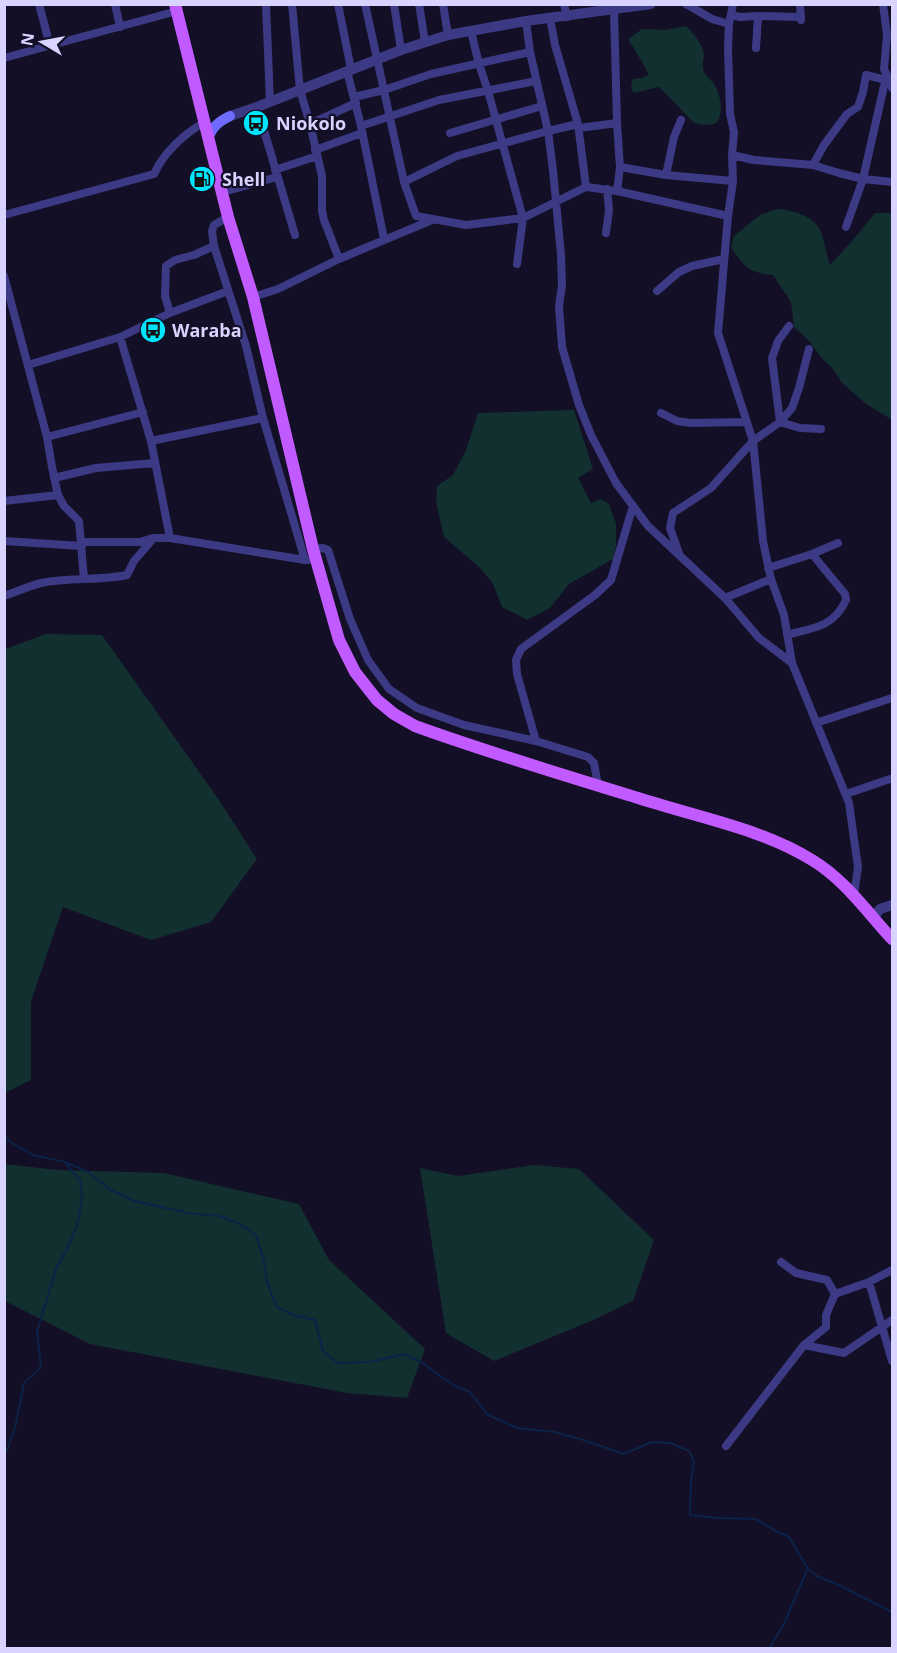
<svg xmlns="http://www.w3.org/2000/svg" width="897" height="1653" font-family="'Open Sans',sans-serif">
	<rect width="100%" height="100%" fill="#130f26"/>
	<path fill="#12302f" d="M686 26C694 34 702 43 704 54 704 59 702 64 703 69 704 74 711 80 714 84 721 96 725 114 715 124L703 125 694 123 659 87 633 93 631 85 633 79 641 78 649 75C643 62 635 51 628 39L642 29 666 30Z
		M777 209C791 210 811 215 819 228 825 239 826 254 830 265L852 241 875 213H892V420L865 403 842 383 834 370 821 357 810 342 794 327 791 302 773 275C749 273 745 267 731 248L734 236 760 215Z
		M574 410 593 469 578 478 591 503 601 499 609 504 616 524V546L613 559 569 584 550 608 527 620 502 607 492 582 478 566 444 537 436 502 437 486 453 475 466 450 478 413Z
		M46 634 102 635 219 800 257 859 211 922 151 940 63 907 31 1001V1080L5 1093V649Z
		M5 1164 57 1170 164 1173 299 1204 329 1260 425 1349 407 1398 347 1393 90 1344 5 1301Z
		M534 1165 579 1169 654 1240 633 1301 591 1321 494 1361 446 1333 420 1168 458 1176Z"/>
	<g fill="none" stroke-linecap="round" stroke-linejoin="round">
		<path stroke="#0c2248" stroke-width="2" d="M4 1136 12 1143 33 1155 65 1162 88 1172 111 1190 134 1201 188 1213 219 1216 238 1223 256 1235 263 1257 267 1283 277 1307 293 1315 315 1320 323 1351 338 1363 370 1362 404 1354 423 1363 441 1377 456 1386 470 1392 488 1415 517 1428 554 1432 577 1438 624 1454 652 1442 670 1443 689 1451 694 1461 691 1480 690 1515 719 1518 756 1519 772 1529 789 1537 808 1569 817 1576 841 1586 892 1612
			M4 1458 15 1428 24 1383 41 1367 37 1332 56 1269 71 1241 79 1218 82 1197 80 1180 66 1164
			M769 1648 783 1626 807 1570"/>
		<path stroke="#3d3a85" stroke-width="8" d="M39 4 50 46
			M115 4 120 27
			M266 4 270 102
			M292 4 300 90 310 124 322 176V211L324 220 339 259
			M338 4 351 69
			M365 4 404 182 416 216 466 225 523 218 586 187 617 191 728 216
			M394 4 401 50
			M419 4 425 42
			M443 4 448 35
			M564 4 567 17
			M686 4 712 19 729 24
			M733 4 729 24 728 49 730 114 734 132 732 155 733 181 728 216 718 333 753 441 763 541 771 579 784 615 792 663 849 803 858 867 854 895
			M800 4 801 20
			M614 10 617 123 620 167 617 191
			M731 15 740 17 758 16 800 17
			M550 18 555 45 578 124 586 187
			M526 21 530 52 548 131 553 170 561 255 562 285 559 306 562 347 579 405 591 435 616 483 648 526 725 598 759 638 792 663
			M471 31 479 64 488 91 523 218 517 264
			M756 48 758 16
			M4 58 177 11
			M347 71 361 126 384 239
			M354 97 384 90 431 74 530 52
			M257 107 295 235
			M310 124 356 103
			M361 126 439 100 536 81
			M579 128 617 123
			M450 133 542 106
			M315 150 362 133
			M732 155 754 160 813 165 839 173 863 179 892 182
			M813 165 824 145 847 114 858 107 863 92 866 75 890 81 892 88
			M620 167 666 175 733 181
			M275 170 317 156
			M666 175 674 137 681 120
			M404 182 457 156 548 131 578 124
			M223 192 277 177
			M4 215 154 174C164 152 185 133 205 122
			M228 217 214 225 212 231 214 246 246 346 263 418 305 560
			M846 227 863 179 884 86 890 81 884 69 887 35 883 4
			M606 233 609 210 607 189
			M4 276 47 437 52 467 58 495 64 506 79 521 84 579
			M657 291 679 272 692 266 724 259
			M253 297 278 289 339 259 432 220
			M170 313 165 296 166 266 175 260 194 255 214 246
			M789 326 778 341 772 358 780 422 800 428 821 429
			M120 337 151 441 170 538
			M28 365 120 337 170 313 228 291
			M661 413 677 421 691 423 746 422
			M47 437 143 412
			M151 441 263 418
			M54 478 96 468 155 463
			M4 501 58 495
			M4 541 82 546
			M81 542H140L153 538H170L305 560H308
			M313 549 323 548 328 550 350 619 368 660 389 689 417 708 464 725 536 741 588 757 594 763 598 786
			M680 556 670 528 673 513 711 488 753 441 780 422 792 408 799 388 809 349
			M768 568 812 554 838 543
			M4 596C16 592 29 586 41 583 69 577 98 581 127 575L134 561 152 540
			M725 598 771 579
			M787 635C813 628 834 627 846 600L845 594 812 554
			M816 723 892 698
			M536 741 517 674 516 660 521 649 595 595 611 580 633 506
			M846 794 890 779
			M781 1262 796 1273 827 1280 835 1294
			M869 1282 892 1361
			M804 1345 844 1353 892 1320
			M726 1446 804 1345 826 1327V1315L835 1294 869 1282 892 1270"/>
		<path stroke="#3d3a85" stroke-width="10" d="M230 116 257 107 401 50 448 35 526 21 651 4
			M873 918 880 909 892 905"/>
		<path stroke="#6f6bff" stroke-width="10" d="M209 136C214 125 220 121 230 116"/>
		<path stroke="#c25bff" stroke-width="12" d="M175 4 228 217 253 297 313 549 339 640 355 672 377 700 394 714 415 726C495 755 577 779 658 804 710 820 765 831 812 860 844 879 867 912 892 939"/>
	</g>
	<defs>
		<g id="bus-disc" transform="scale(1.35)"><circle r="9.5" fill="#00e5ff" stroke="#130f26"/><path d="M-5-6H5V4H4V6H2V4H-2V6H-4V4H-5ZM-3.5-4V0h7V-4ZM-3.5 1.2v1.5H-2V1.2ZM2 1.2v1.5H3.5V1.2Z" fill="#111"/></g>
		<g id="fuel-disc" transform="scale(1.35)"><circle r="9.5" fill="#00e5ff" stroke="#130f26"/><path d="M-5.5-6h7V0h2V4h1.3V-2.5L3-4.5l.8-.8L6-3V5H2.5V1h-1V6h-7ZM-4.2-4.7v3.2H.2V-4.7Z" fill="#111"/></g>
	</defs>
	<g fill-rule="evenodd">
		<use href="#bus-disc" x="256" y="123"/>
		<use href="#fuel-disc" x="202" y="179"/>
		<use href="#bus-disc" x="153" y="330"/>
	</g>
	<g text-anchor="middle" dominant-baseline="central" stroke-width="4.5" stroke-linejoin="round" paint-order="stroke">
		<g font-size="18" font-weight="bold" fill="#d9d4ff" stroke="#130f26" text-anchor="start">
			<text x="276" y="123">Niokolo</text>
			<text x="222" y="179">Shell</text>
			<text x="172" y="330">Waraba</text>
		</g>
	</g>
	<rect width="897" height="1653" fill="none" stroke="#d9d4ff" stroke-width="12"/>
	<g transform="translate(42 42) rotate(280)" stroke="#130f26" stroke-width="4.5" paint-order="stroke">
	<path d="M0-4.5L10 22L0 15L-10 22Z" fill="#d9d4ff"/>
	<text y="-9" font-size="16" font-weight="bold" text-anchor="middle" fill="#d9d4ff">N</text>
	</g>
</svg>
